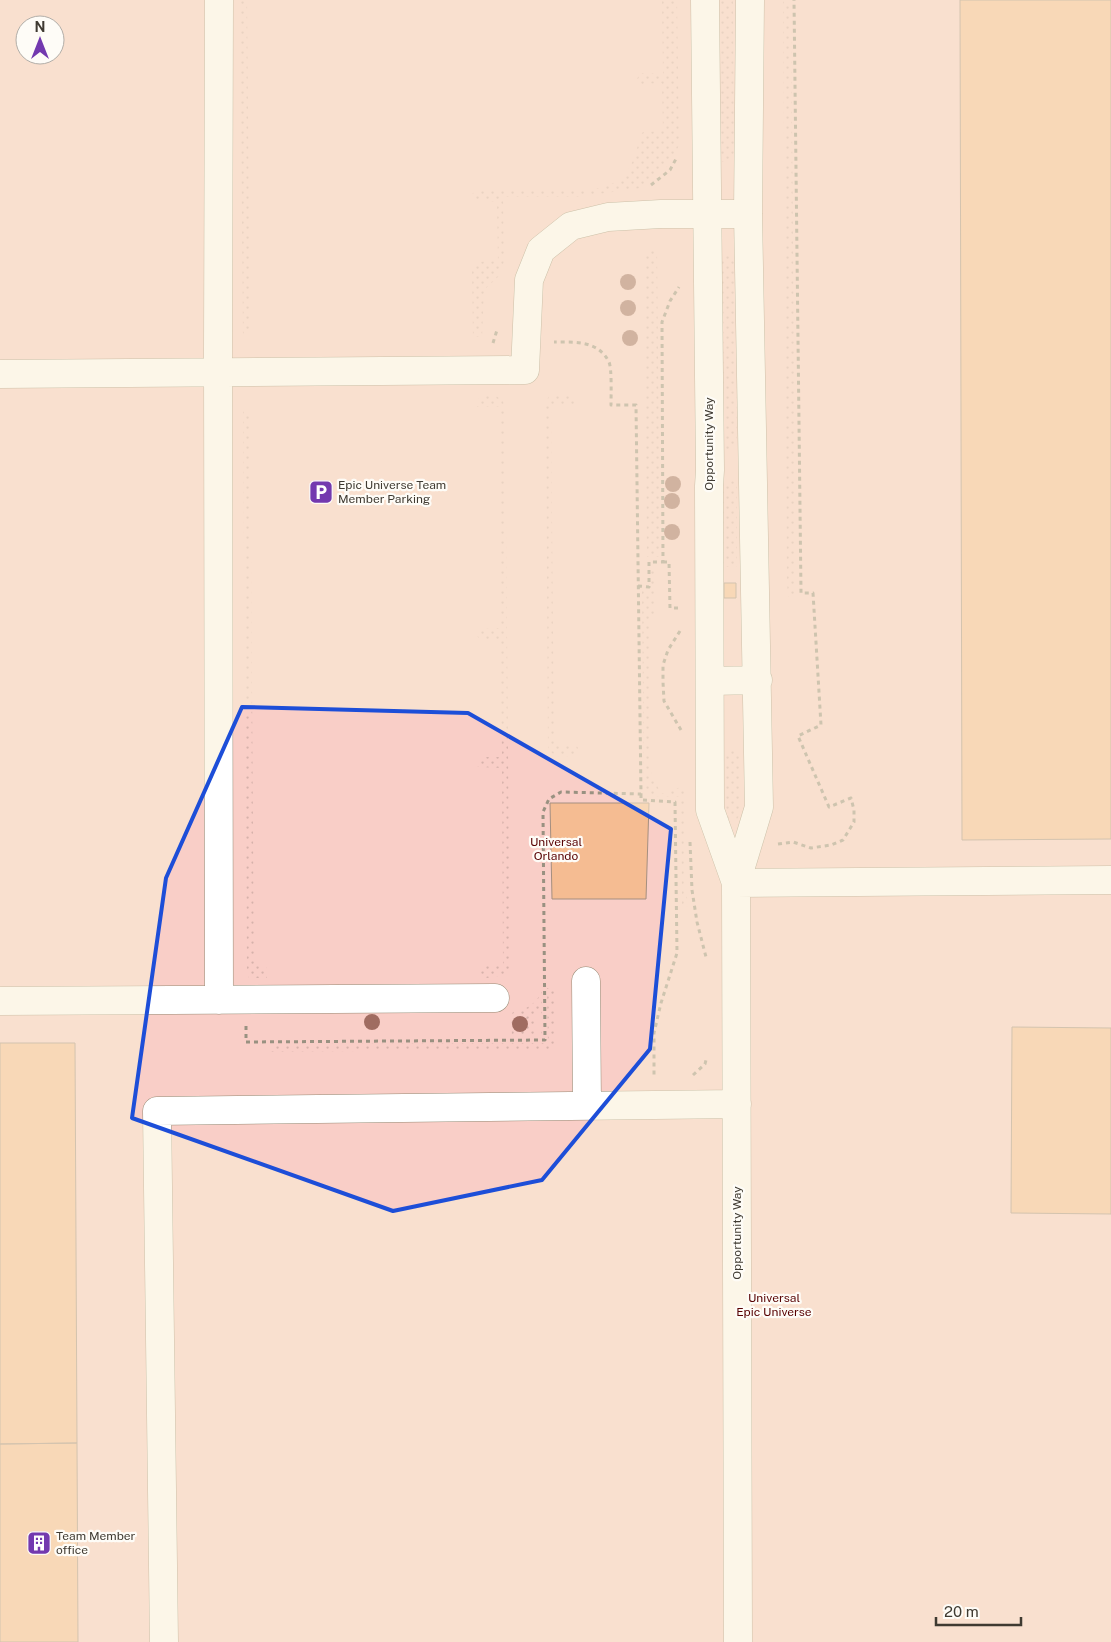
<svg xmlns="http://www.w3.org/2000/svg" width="1111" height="1642" font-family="'Public Sans',sans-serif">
	<defs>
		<pattern id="garden-dots" width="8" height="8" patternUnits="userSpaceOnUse" patternTransform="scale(1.25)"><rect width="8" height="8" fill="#f9cec7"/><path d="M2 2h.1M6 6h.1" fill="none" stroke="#d6b2ab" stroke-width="1.8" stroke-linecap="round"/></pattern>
	</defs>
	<rect width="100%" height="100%" fill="#f9eed6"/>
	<path fill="#f9cec7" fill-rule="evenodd" d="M0 0H1111V1642H0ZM25 25H55V55H25Z"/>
	<path fill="url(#garden-dots)" d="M240 0H247L250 334 243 335Z
		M662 0H677L679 145 670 164 641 188 577 197H503L504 261 500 275 484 290 482 337H473L472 268C478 259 489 262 498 261L497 202 473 200 472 194 478 190H580L601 188 616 182 628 170 635 157 640 136 643 132 663 131 662 83 642 84 636 81 639 75 643 73 663 74Z
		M718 0H733L734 152 731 161 722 162 719 153Z
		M783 0H791L796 597H788L787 582Z
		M644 251H657L660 557H647Z
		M722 254H730L735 265 737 440 731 450 722 449 719 266Z
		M557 394H569L574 397 575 404 551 406 554 745H576L578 748 575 754C565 758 553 759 548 747L546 402 549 396Z
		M485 396H496L503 401 505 411 510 968 505 975 487 978 481 976 480 970 483 966H503L502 768 478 767 476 762 482 757H502L500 639H480L477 636 476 632 480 629 501 628 500 407H477L476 403 479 398Z
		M243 411H250L254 965H266L267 978H249L247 973Z
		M733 481 737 486V567H723V486L725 482Z
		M655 564V615L649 616 650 770 661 794 684 786 686 890 688 906 682 907 681 797 644 796 642 591H651L650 565Z
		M730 748 737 749 739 754 740 814 737 819 732 820 728 819 725 814 726 752Z
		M547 988H554L555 1049 270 1052V1044L548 1043Z
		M542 991V1015L535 1016 534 1029 542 1030V1036H512L511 1016 513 1012C526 1010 537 1003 542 991Z"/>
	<path fill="#f5bc92" stroke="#a58f80" d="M960 0H1111V839L962 840Z
		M724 583H736V598H724Z
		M550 803H649L646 899H552Z
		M1012 1027 1111 1028V1214L1011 1213Z
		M0 1043H75L77 1443 0 1444Z
		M77 1443 78 1642H0V1444Z"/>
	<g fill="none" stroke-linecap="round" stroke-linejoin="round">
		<g stroke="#968b75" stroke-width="29">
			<path id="minor" d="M705 0 710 470 709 486 710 810 736 883
				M0 374 525 370 529 280 541 250 571 226 608 217 661 214H748
				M710 681 758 680
				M736 883 1111 880
				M586 981 587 1106
				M219 1000 218 352 219 0
				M0 1001 495 998
				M164 1642 157 1111 737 1104
				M738 1642 736 883 759 807 748 214 750 0"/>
		</g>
		<path stroke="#999181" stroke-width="3" stroke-dasharray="4 4" stroke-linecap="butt" d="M651 185 670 170 677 157
			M493 343 497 330
			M663 562H669L670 608H681
			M638 586 649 587V562H663L662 322 670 301 679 287
			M680 631 668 650 663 665V682L664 701 681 730
			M641 794V800L675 802 677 953 661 1003 654 1033V1078
			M690 842 692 890 697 922 706 957
			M778 844 793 842 811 848 831 845 843 840 854 822V810L851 798 829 807 798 736 821 725 813 593H801L794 0
			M246 1026V1042L545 1040 543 812 549 799 561 792 641 794 636 405H611C611 396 612 369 609 362 598 340 574 342 554 342
			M693 1075 705 1064 706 1060"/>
		<use href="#minor" stroke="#fff" stroke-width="28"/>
	</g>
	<g fill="#a06c61">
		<circle cx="628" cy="282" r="8"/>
		<circle cx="628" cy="308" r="8"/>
		<circle cx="630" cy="338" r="8"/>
		<circle cx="673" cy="484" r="8"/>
		<circle cx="672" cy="501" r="8"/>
		<circle cx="672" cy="532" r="8"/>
		<circle cx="372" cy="1022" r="8"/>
		<circle cx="520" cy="1024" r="8"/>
	</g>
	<path d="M0 0H1111V1642H0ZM242 707 468 713 671 829 650 1049 542 1180 393 1211 132 1118 166 878Z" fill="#f9eed6" fill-opacity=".55" fill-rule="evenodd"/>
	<path fill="none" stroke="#1d4ed8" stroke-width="4" stroke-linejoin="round" d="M242 707 468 713 671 829 650 1049 542 1180 393 1211 132 1118 166 878Z"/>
	<defs>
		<g id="parking-square" transform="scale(1.25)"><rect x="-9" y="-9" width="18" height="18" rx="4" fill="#7339af" stroke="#fefcf7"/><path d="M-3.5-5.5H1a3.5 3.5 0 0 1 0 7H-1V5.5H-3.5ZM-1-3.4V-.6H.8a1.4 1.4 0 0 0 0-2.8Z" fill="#fff"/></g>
		<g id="building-square" transform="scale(1.25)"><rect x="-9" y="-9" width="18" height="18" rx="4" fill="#7339af" stroke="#fefcf7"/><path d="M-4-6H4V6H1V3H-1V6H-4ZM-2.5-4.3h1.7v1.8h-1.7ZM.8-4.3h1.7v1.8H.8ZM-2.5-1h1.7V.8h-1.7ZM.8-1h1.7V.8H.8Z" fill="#fff"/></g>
	</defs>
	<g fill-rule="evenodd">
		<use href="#parking-square" x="321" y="492"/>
		<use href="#building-square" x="39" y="1543"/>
	</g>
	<g text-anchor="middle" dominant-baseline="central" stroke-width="4.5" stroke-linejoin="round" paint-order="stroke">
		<g font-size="12" fill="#3f3a31" stroke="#fefcf7">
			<text transform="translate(709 444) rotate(-90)">Opportunity Way</text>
			<text transform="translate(737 1233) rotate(-90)">Opportunity Way</text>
		</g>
		<g font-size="12" fill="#3f3a31" stroke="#fefcf7" text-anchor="start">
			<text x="338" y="485">Epic Universe Team<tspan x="338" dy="14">Member Parking</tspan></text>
			<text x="56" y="1536">Team Member<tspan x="56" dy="14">office</tspan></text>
		</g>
		<g font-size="12" fill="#570102" stroke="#fefcf7">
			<text x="556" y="842">Universal<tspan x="556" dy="14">Orlando</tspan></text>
			<text x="774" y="1298">Universal<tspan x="774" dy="14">Epic Universe</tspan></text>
		</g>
	</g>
	<g transform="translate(40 40)"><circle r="24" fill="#fefcf7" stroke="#b2aea8"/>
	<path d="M0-4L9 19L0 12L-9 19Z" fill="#7339af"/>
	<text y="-8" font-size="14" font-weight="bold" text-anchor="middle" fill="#3f3a31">N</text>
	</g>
	<path d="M936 1617v8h85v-8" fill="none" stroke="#3f3a31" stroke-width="2.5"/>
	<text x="944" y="1617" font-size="15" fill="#3f3a31" stroke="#fefcf7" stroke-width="4" paint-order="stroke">20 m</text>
</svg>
